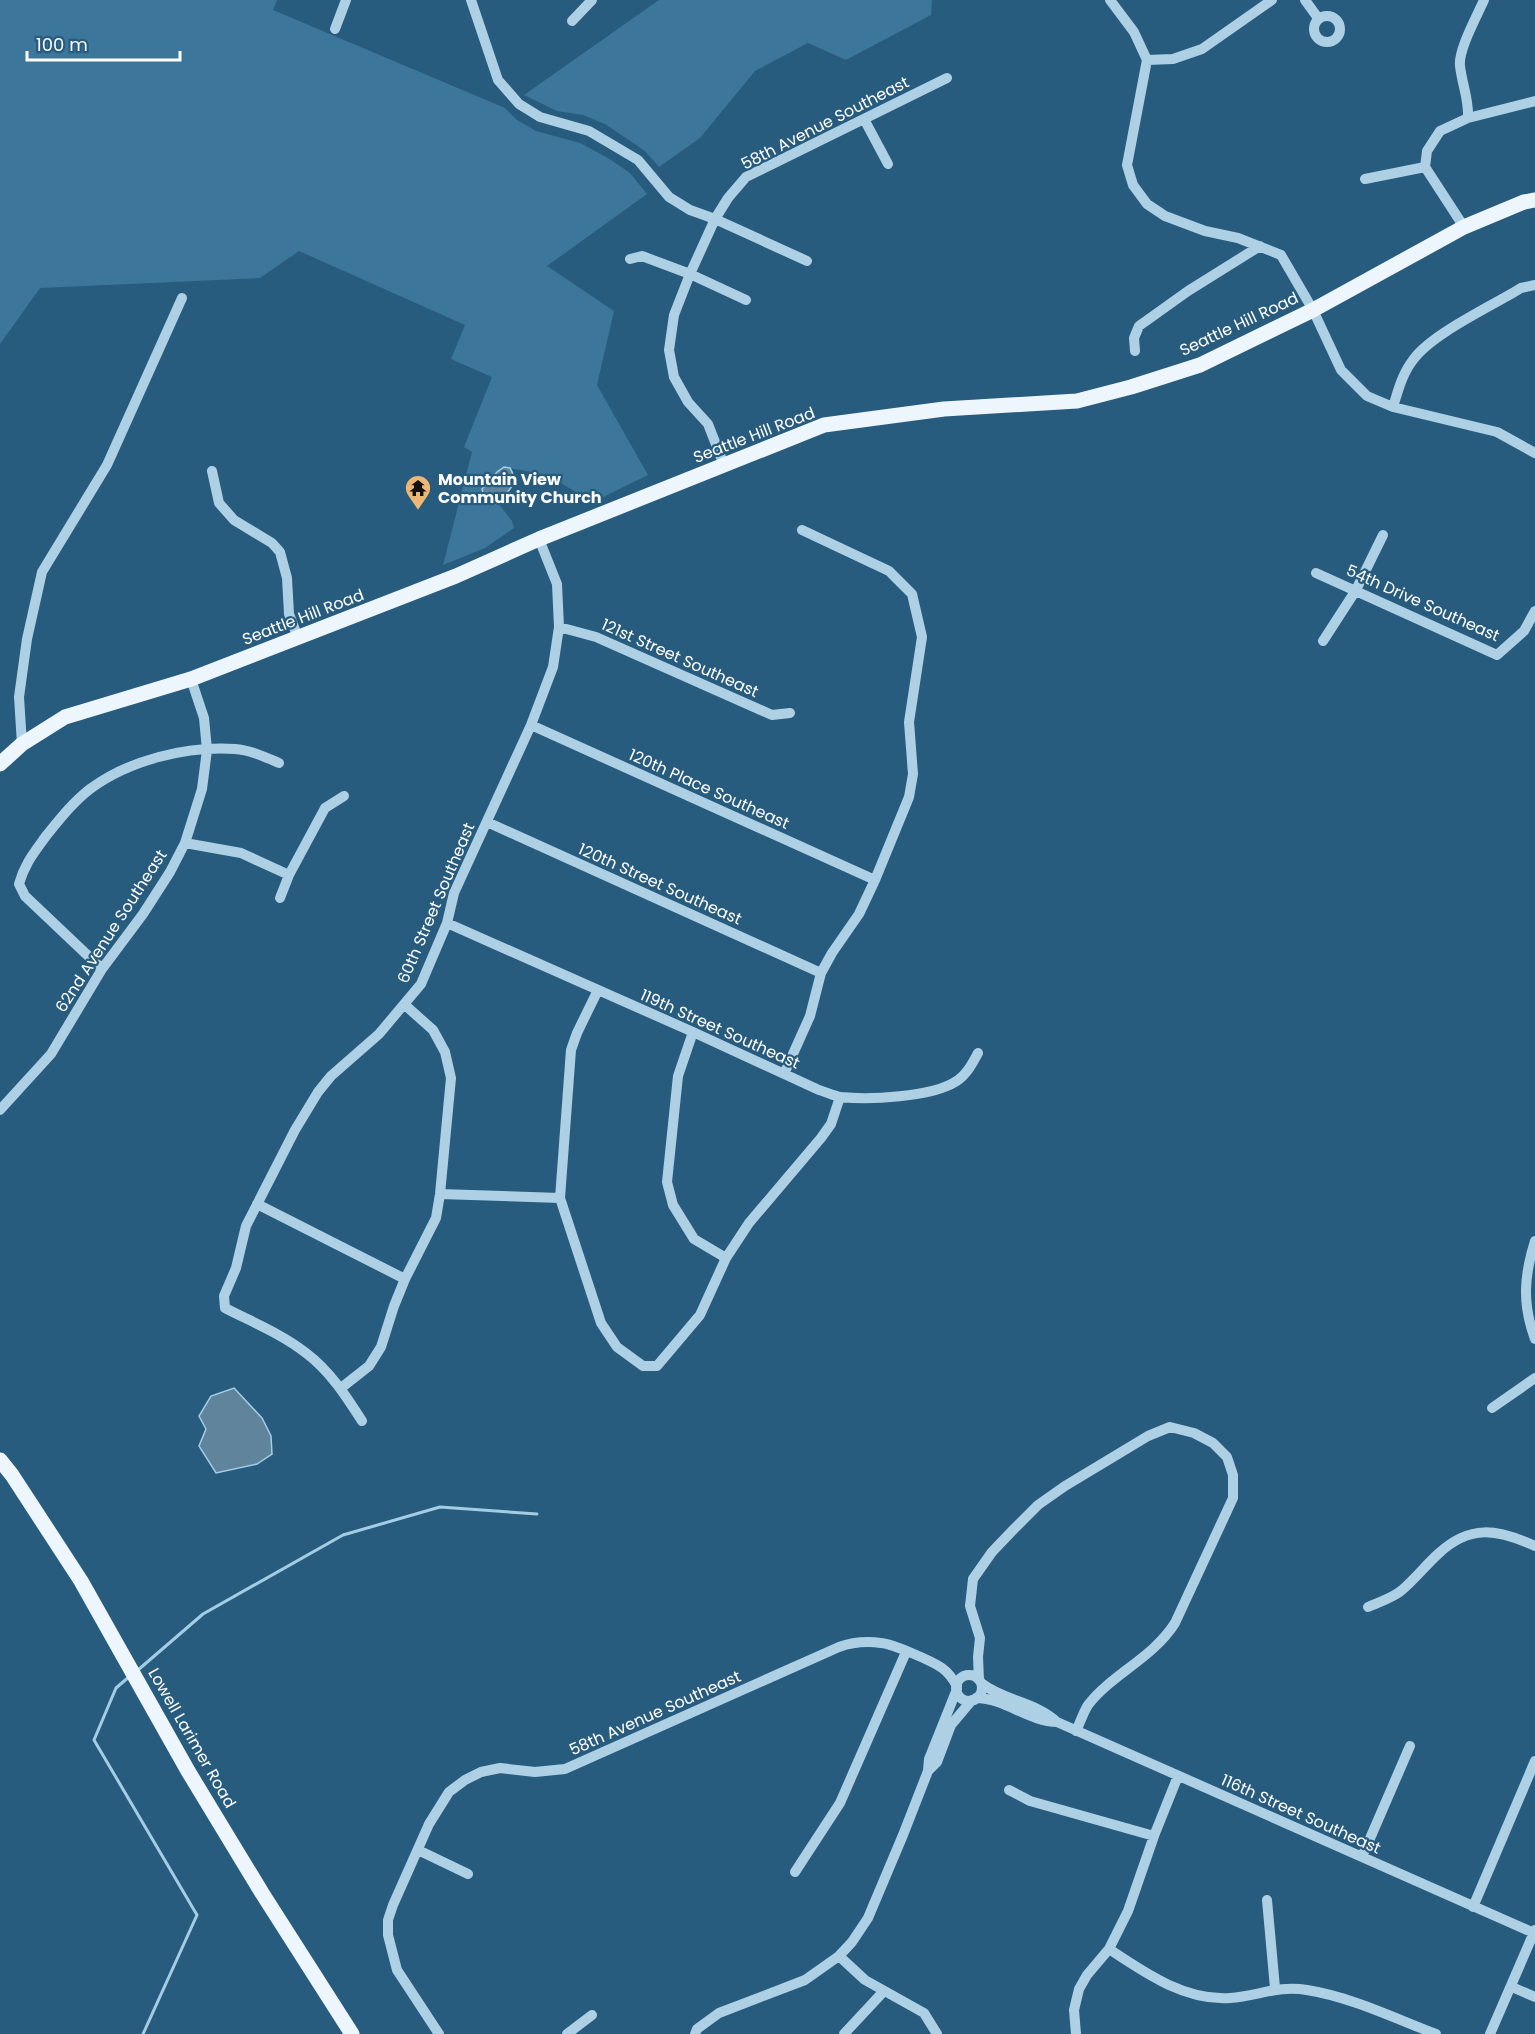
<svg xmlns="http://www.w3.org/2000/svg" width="1535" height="2034" font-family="Poppins,sans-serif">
	<rect width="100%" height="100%" fill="#285c7e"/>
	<path fill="#3c769b" d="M0 0H277L273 10 505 108 517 120 536 131 580 143 608 158 630 173 647 194 547 266 614 311 597 385 648 475 593 502 547 475 504 467 494 504 498 503 512 521 514 528 485 548 443 565 472 452 464 447 492 377 451 359 465 325 299 251 260 278 40 288 0 344Z
		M659 0H932L931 15 846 60 808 43 755 71 700 138 659 167 645 151 605 124 583 115 557 111 524 95Z"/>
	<path fill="#5f849b" stroke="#a3cde5" stroke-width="1.5" d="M504 467 510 468C520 485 508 490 498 503L494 504 484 497 482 489 497 472Z
		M234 1388 262 1418 271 1436 272 1454 257 1464 216 1473 199 1446 206 1429 199 1416 211 1396Z"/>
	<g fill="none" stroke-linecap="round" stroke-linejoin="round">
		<path stroke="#a3cde5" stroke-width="3" d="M138 1670 203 1614 343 1535 440 1507 537 1514
			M130 1676 116 1688 94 1740 197 1915 143 2034"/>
		<path stroke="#aed0e5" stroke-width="10" d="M471 0 498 80 519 104 540 117 589 131 638 160 669 197 690 210 715 219 807 261
			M1110 0 1134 32 1147 60 1127 165 1133 185 1147 204 1165 216 1205 231 1238 238 1281 255 1313 310 1341 370 1367 396 1393 407 1497 432 1535 453
			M1305 0 1318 18
			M1314 29a13 13 0 1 1 26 0a13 13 0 1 1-26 0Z
			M572 21 592 0
			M335 29 346 0
			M1147 60 1173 59 1202 49 1272 0
			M1468 118C1469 99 1462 84 1460 66 1458 50 1477 16 1484 0
			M864 119 888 164
			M1365 179 1425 167
			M1464 227 1425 167 1427 151 1440 131 1468 118 1535 101
			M630 259 642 256 690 274 746 300
			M1135 351 1134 338 1139 326 1188 291 1260 246
			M1393 407C1398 391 1402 374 1413 360 1431 334 1492 306 1521 288L1535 285
			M724 465 708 424 688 402 674 377 669 350 674 315 690 274 715 219 728 198 746 177 947 78
			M212 471 219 503 234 520 272 543 280 552 287 578 289 614 298 638
			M1316 573 1497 655 1524 631 1535 611
			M559 627 596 637 772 715 790 713
			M1323 641 1356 590 1383 535
			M531 725 875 880
			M22 744 19 697 27 639 42 572 107 465 182 298
			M487 822 821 973
			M185 843 241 853 289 875
			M280 898 289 875 325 808 344 796
			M447 923 693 1032 819 1090C826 1092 834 1096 841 1097 869 1100 931 1097 955 1082 966 1076 972 1064 978 1053
			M102 969 25 896 19 884C25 863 34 853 46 836 59 820 73 802 90 789 129 760 186 746 235 749 250 750 265 757 279 763
			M598 990 577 1033 571 1050 560 1198 601 1323 617 1347 643 1366H657L700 1315 726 1258 749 1223 821 1138 831 1124 840 1097
			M693 1032 678 1076 667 1182 673 1205 694 1239 726 1258
			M784 1074 810 1016 821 973 832 953 859 914 875 880 909 797 913 774 909 722 922 637 912 594 889 571 802 530
			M0 1110 51 1054 102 969 143 914 170 872 185 843 202 789 207 750 204 718 191 679
			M440 1194 560 1198
			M257 1204 405 1279
			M1535 1241C1524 1276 1522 1304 1535 1339
			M341 1388 369 1366 381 1347 394 1306 405 1279 436 1218 440 1194 451 1078 445 1052 433 1030 405 1005
			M1492 1408 1535 1378
			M362 1421C346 1396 330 1371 306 1353 282 1334 252 1322 225 1308L224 1296 236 1268 246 1226 295 1130 318 1092 331 1076 379 1034 421 984 447 923 454 893 531 725 553 667 559 627 557 584 539 539
			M1368 1607C1379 1602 1393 1598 1402 1590 1415 1579 1425 1566 1438 1554 1470 1524 1497 1529 1535 1546
			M956 1688a13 13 0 1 1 26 0a13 13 0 1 1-26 0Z
			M979 1680 978 1657 980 1638 970 1606 973 1579 992 1552 1013 1530 1038 1505 1065 1486 1148 1436 1170 1427 1194 1433 1213 1443 1227 1457 1233 1475V1498L1175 1623C1153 1658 1112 1674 1088 1705 1083 1713 1080 1723 1076 1731
			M981 1683C1004 1701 1036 1702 1057 1722L1534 1933
			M976 1698C1005 1698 1029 1722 1057 1722
			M928 1771 937 1762 951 1725 972 1700
			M1009 1790 1030 1801 1154 1836
			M418 1850 468 1874
			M1362 1857 1410 1746
			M795 1872 840 1803 906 1652
			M1267 1900 1275 1988
			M1473 1907 1535 1761
			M1109 1949C1145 1973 1185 2001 1230 1998 1258 1996 1278 1985 1307 1990 1351 1997 1394 2018 1436 2034
			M839 1956 865 1980 924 2013 937 2034
			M1512 1987 1535 1997
			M439 2034 397 1970 388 1935V1920L393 1905 429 1824 449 1792 465 1780 481 1772 500 1768 535 1772 565 1769 839 1647C853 1642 866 1641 881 1643 893 1644 932 1661 942 1668 949 1673 953 1679 957 1686
			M567 2034 592 2015
			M695 2034 697 2029 719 2013 805 1980 839 1956 852 1942 868 1918 903 1835 928 1771 929 1759 957 1689
			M844 2034 884 1991
			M1076 2034 1074 2010 1079 1989 1087 1975 1109 1949 1128 1911 1154 1836 1178 1776
			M1490 2034 1535 1930"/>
		<path stroke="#eef6fd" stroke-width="15" d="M0 764 22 744 65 717 191 679 456 576 539 539 824 425 944 409 1077 401 1131 387 1200 365 1313 310 1464 227 1524 202 1535 200
			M0 1460 12 1475 81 1581 188 1771 262 1893 352 2034"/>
	</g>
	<defs>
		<g id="temple-pin" transform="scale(1.35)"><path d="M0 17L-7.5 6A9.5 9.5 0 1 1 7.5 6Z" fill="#ecb675" stroke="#285c7e"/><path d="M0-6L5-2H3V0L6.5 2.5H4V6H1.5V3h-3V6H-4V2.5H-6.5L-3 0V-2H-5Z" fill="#111"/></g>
	</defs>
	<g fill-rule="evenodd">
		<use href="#temple-pin" x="418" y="488"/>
	</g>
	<g text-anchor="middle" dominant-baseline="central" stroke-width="4.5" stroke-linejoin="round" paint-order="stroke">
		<g font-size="16" fill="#fff" stroke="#285c7e">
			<text transform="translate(825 123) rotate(-27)">58th Avenue Southeast</text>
			<text transform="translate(1239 324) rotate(-25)">Seattle Hill Road</text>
			<text transform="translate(754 435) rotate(-21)">Seattle Hill Road</text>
			<text transform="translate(1423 603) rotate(24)">54th Drive Southeast</text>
			<text transform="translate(303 617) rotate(-21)">Seattle Hill Road</text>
			<text transform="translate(680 658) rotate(24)">121st Street Southeast</text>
			<text transform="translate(709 789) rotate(24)">120th Place Southeast</text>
			<text transform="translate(660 884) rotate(24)">120th Street Southeast</text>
			<text transform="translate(436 903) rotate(-67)">60th Street Southeast</text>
			<text transform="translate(111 931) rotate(-57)">62nd Avenue Southeast</text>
			<text transform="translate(720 1029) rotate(24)">119th Street Southeast</text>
			<text transform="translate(655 1713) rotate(-24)">58th Avenue Southeast</text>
			<text transform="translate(192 1738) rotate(60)">Lowell Larimer Road</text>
			<text transform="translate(1301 1814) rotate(24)">116th Street Southeast</text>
		</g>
		<g font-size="16" font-weight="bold" fill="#fff" stroke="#285c7e" text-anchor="start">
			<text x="438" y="479">Mountain View<tspan x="438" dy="18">Community Church</tspan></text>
		</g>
	</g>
	<path d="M27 51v9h153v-9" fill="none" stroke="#ffffff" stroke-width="3"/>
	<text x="36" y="51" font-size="18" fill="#ffffff" stroke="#285c7e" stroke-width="4.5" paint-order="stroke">100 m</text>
</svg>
